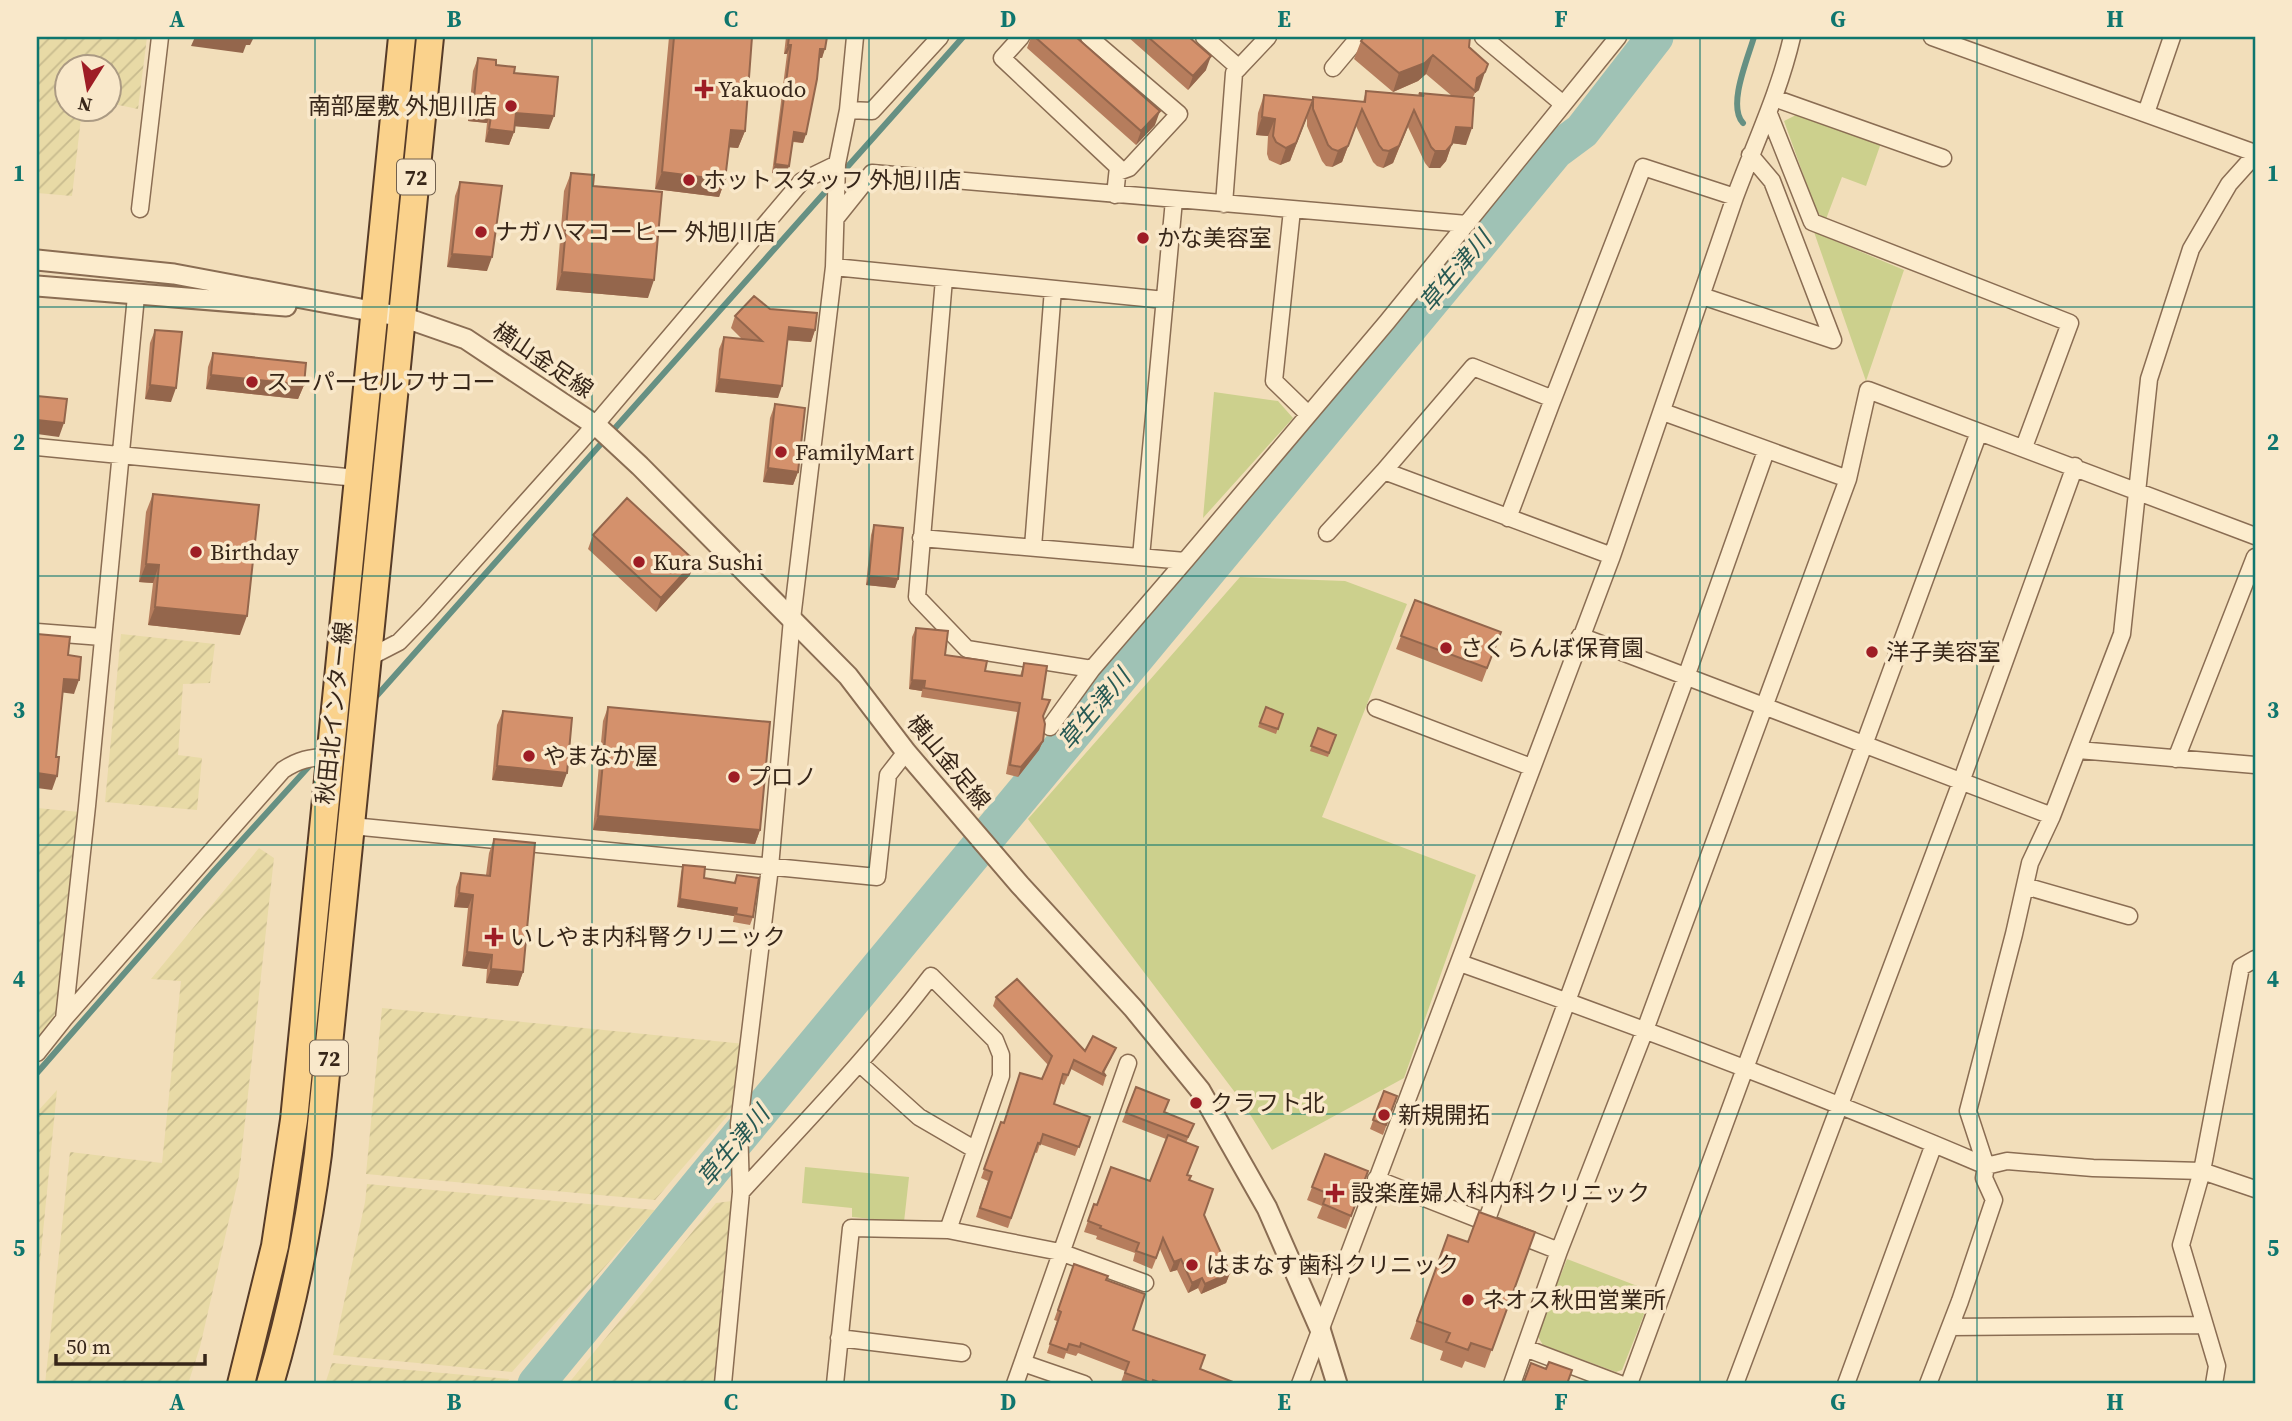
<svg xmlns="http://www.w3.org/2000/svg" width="2292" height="1421" font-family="'Source Serif 4','Noto Sans JP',serif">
	<defs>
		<pattern id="farmland-furrows" width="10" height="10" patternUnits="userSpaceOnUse" patternTransform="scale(1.75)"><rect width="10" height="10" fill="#e8daa6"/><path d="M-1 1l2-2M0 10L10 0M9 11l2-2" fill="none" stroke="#c8bb8e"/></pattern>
	</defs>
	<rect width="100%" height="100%" fill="#f2deba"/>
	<path fill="url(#farmland-furrows)" d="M37 37H147L138 109 109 103 108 66H66V108L82 109 72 196 37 193Z
		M121 634 215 644 210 683 183 684 178 755 202 758 197 810 105 802Z
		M37 808 80 812 59 1007 49 1025 37 1040Z
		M259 848 274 858 239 1176 200 1347 188 1384H45L70 1152 162 1163 181 981 151 979Z
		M382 1008 745 1044 735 1107 655 1200 366 1174Z
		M57 1090 37 1293V1112Z
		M367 1184 655 1210 512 1372 333 1355 365 1202Z
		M732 1201 715 1384H568L716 1203Z
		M332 1363 509 1379 505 1384H325Z"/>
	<path fill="#ccd08d" d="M1798 114 1881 143 1866 186 1842 177 1826 219 1817 213 1784 121Z
		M1814 232 1904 270 1866 381Z
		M1214 392 1278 401 1293 418 1203 518Z
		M1240 577 1345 581 1407 604 1322 817 1476 875 1404 1078 1272 1150 1243 1103 1028 819Z
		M805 1167 909 1177 904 1222 852 1217V1208L802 1203Z
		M1567 1259 1653 1292 1622 1370 1616 1372 1543 1345 1537 1335Z"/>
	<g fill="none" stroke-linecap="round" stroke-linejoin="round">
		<path stroke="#669083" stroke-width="6" d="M1743 123C1727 106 1748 58 1754 37
			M841 174 963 37
			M373 700 834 182
			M37 1073 214 871 312 763"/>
		<path stroke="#9fc2b5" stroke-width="37" d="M536 1384C873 971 1217 564 1555 151L1582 131 1655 37"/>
		<g stroke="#8a6d53" stroke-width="19">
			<path id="minor" d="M1021 37 1002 58 1118 167 1115 195
				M1089 37 1179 114 1129 168 1118 172
				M1204 37 1239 68
				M1483 37 1563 104
				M1932 37 2255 153
				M1333 68 1359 37
				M1774 98 1943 158
				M848 110 872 111 940 37
				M2146 113 2172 37
				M1769 114 1812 222 2070 323 2024 447
				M1750 155 1772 181 1833 340
				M1224 204 1234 73 1268 37
				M140 209 160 37
				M1292 210 1274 381 1308 414
				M836 218 872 173 1467 224
				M834 267 1165 300
				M944 279 917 597 967 649 1092 669 1050 727
				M1702 296 1833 340
				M1663 412 1848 479
				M37 447 357 478
				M1384 471 1612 556
				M1508 518 1553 399
				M1327 533 1384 471 1473 367 1553 399 1643 167 1735 197
				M921 538 1185 561 1387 322 1618 37
				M1033 547 1053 289
				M1141 557 1174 200
				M37 632 102 637
				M1580 636 2052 816
				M368 658 399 642 427 613 595 425 802 181 837 164
				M1092 669 1185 561
				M1376 708 1531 767
				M2078 750 2255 765
				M2176 759 2255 557
				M352 826 877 877 888 775 906 752
				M2025 886 2129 916
				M1460 963C1637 1026 1813 1092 1986 1166L2007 1161 2093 1168 2202 1171 2255 1189
				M64 1019 87 806 136 296
				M37 1053 64 1019 283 770C298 760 310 757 329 757
				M859 1063 919 1117 974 1149
				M1376 1179 1559 1251
				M741 1192C806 1121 873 1052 931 976L995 1040 1001 1055V1076L948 1230
				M1486 1222 1686 677 1766 451
				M1950 1327 2204 1325
				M839 1338 962 1353
				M1525 1348 1620 1384
				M1023 1363 1084 1384
				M723 1384 741 1192 739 1124 770 867 792 619 834 267 837 164 848 110 855 37
				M835 1384 851 1228 948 1230 1060 1252 1145 1283
				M1015 1384 1128 1063
				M1300 1384 1612 556 1735 197C1755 143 1779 93 1792 37
				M1512 1384 1559 1251 1645 1030 1848 479 1868 390 2255 536
				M1629 1384 1979 432
				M1735 1384 1961 782 2075 466
				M1846 1384 1934 1144
				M1928 1384 1960 1301 1994 1200 1984 1178 1986 1166 1968 1111 2014 934 2030 863 2052 816 2122 634 2149 379 2191 249 2229 184 2255 155
				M2214 1384 2217 1366 2181 1245 2202 1171 2241 967 2255 959"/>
		</g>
		<g stroke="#8a6d53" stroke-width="23">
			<path id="tertiary" d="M37 260 174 274 403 317 466 339 598 427 640 466 848 676 906 752 1020 885 1133 1008 1200 1090 1267 1208 1320 1329 1337 1384
				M37 286 286 306"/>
		</g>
		<g stroke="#563b28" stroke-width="30">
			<path id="primary" d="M241 1384 275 1246 294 1120 402 37
				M270 1384C292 1309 308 1232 318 1154L430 37"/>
		</g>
		<use href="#minor" stroke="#fceccd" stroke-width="16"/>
		<use href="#tertiary" stroke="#fceccd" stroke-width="19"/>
		<use href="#primary" stroke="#fad28c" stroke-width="26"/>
	</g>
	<path fill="#b67d5d" d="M669 37H752L745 131 738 148 729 147 725 180 719 197 655 189Z
		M786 37H827L822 58H819L806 134 803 143 793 142 786 175 772 173 787 54H784Z
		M1031 37H1076L1155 125 1136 145 1027 48Z
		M1128 37H1189L1206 70 1188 90Z
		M1361 41 1469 47 1479 90 1475 93 1473 97 1466 145 1452 143 1446 161 1440 168H1429L1425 163 1408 127 1393 163 1383 168 1377 166 1373 162 1356 126 1342 162 1332 167 1326 166 1322 161 1307 126V117L1290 161 1280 165 1269 160 1267 154 1268 136 1256 135 1258 113 1264 95 1312 100 1313 97 1363 102 1366 91 1418 96 1419 93 1452 96 1426 74 1418 81 1393 92 1354 59Z
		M478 58 514 73 549 129 515 126 514 132 509 145 485 142 487 123 468 121 473 71Z
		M571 173 593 186 648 298 556 290 564 191Z
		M460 182 487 271 447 267 455 196Z
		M770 309 815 330 811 342 787 340 778 398 715 392 719 349 724 337 742 339 731 328 735 316Z
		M155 330 171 402 145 399 150 343Z
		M213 353 304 385 298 399 206 389 208 367Z
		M775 404 798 472 793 485 763 482 770 418Z
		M153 494 240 635 148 625 153 583 139 582 146 512Z
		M874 525 898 579 895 588 866 585 871 535Z
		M593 535 690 575 656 612 588 549Z
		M1415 600 1501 632 1482 682 1396 649Z
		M916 628 945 655 985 671 1020 676 1024 663 1042 699 1043 717V741L1039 750 1018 777 1006 774 1017 712 921 697 922 691 909 689 912 637Z
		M608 707 760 830 755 844 593 830 603 721Z
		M1266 707 1283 714 1276 734 1258 727Z
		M503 711 562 787 492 780 497 725Z
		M1318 728 1336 735 1328 757 1310 751Z
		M494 839 523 972 518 986 486 983 487 969 462 966 468 908 454 907 456 887 461 873 486 875 489 853Z
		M683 865 704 878 734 883 737 875 753 917 750 925 733 922 734 916 677 907 681 873Z
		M996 997 1085 1051 1112 1057 1104 1073 1106 1076 1103 1086 1071 1069 1064 1085 1060 1083 1054 1104 1090 1117 1075 1156 1040 1144 1037 1153 1034 1152 1008 1228 976 1217 988 1181 981 1178 1001 1122 1004 1123 1042 1079 1048 1065 993 1006Z
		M1136 1087 1164 1112 1194 1124 1186 1143 1187 1175 1230 1273 1226 1283 1201 1294 1198 1288 1188 1293 1177 1270 1170 1272 1160 1249 1152 1269 1133 1261 1135 1253 1096 1239 1097 1236 1084 1232 1094 1204 1097 1205 1150 1181 1166 1139 1122 1122Z
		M1384 1091 1397 1096 1383 1135 1370 1129Z
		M1325 1154 1368 1171 1346 1229 1317 1218 1322 1206 1307 1200Z
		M1535 1232 1485 1368 1465 1361 1462 1368 1440 1360 1443 1351 1410 1339 1448 1235 1468 1242Z
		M1074 1264 1106 1280 1133 1330 1200 1369 1238 1384H1126L1121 1382 1125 1371 1078 1353 1076 1356 1066 1353 1064 1359 1047 1353 1057 1321 1054 1320Z"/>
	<path fill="#94664c" d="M195 37H254L250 45H246L243 53 191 46Z
		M788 45H791L787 54H784Z
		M820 49H825L822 58H817Z
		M1433 55 1426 74 1418 81 1393 92 1399 73Z
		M1211 56 1206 70 1188 90 1193 76Z
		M1485 72 1479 90 1475 93 1477 78Z
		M1313 100 1290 161 1280 165 1286 148Z
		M473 108 492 110 487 123 468 121Z
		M1362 109 1342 162 1332 167 1338 151Z
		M1414 110 1393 163 1383 168 1389 151Z
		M1160 111 1155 125 1136 145 1141 131Z
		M516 113 554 116 549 129 512 126Z
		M1262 117 1275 119 1268 136 1256 135Z
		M1456 127 1472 128 1466 145 1450 143Z
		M489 129 514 132 509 145 485 142Z
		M731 130 745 131 738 148 725 147Z
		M794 132 806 134 803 143 791 141Z
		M1452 144 1446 161 1440 168H1429L1435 151Z
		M775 164 789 166 786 175 772 173Z
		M662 172 725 180 719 197 655 189Z
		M452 254 492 257 487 271 447 267Z
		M562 272 654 280 648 298 556 290Z
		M789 327 815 330 811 342 784 340Z
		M211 375 304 385 298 399 206 389Z
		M719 379 782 386 778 398 715 392Z
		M150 385 176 388 171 402 145 399Z
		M37 420 64 423 59 437 37 434Z
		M768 468 798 472 793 485 763 482Z
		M695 561 690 575 656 612 661 598Z
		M146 564 159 565 153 583 139 582Z
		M869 576 898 579 895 588 866 585Z
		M155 607 247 616 240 635 148 625Z
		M64 679 79 680 74 694 59 692Z
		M912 680 925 681 922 691 909 689Z
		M1043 741 1039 750 1018 777 1021 767Z
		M497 766 567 773 562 787 492 780Z
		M37 773 57 776 52 790 37 788Z
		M598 816 760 830 755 844 593 830Z
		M459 893 473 895 468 908 454 907Z
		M680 899 737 908 734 916 677 907Z
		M467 952 492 955 487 969 462 966Z
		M491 969 523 972 518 986 486 983Z
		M1181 1259 1177 1270 1170 1272 1174 1262Z
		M1230 1273 1226 1283 1201 1294 1205 1284Z
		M1202 1278 1198 1288 1188 1293 1192 1283Z"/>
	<path fill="#d4916c" stroke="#94664c" stroke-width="2" d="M228 37H248V39Z
		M674 37H752L745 131 731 130 725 180 662 172Z
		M789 37H827L825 49H820L817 79 806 134 794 132 789 166 775 164 791 45H788Z
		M1035 37H1076L1160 111 1141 131Z
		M1148 37H1189L1211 56 1193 76Z
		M1364 37H1470L1469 47 1488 64 1485 72 1477 78 1475 91 1433 55 1425 63 1399 73 1361 41Z
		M478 58 496 60V65L515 67 514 73 558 77 554 116 516 113 514 132 489 129 492 110 473 108Z
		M1366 91 1424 96 1419 93 1474 98 1472 128 1456 127 1452 144 1446 151H1435L1431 147 1414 110 1399 146 1389 151 1383 150 1379 145 1362 109 1348 146 1338 151 1332 149 1328 145 1313 109V97L1365 102Z
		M1264 95 1313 100 1296 143 1286 148 1276 142 1273 136 1275 119 1262 117Z
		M571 173 594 175 593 186 662 192 654 280 562 272Z
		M460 182 502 186 492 257 452 254Z
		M754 296 770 309 817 313 815 330 789 327 782 386 719 379 724 337 762 341 735 316Z
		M155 330 182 332 176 388 150 385Z
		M213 353 306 363 304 385 211 375Z
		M37 396 67 399 64 423 37 420Z
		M775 404 805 408 798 472 768 468Z
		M153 494 259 505 247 616 155 607 159 565 146 564Z
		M627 498 695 561 661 598 593 535Z
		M874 525 903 528 898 579 869 576Z
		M1415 600 1501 632 1487 668 1401 636Z
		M916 628 948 631 945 655 987 661 985 671 1022 676 1024 663 1047 666 1042 699 1050 700 1043 716 1045 724 1043 741 1021 767 1010 765 1020 703 924 688 925 681 912 680Z
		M37 634 70 637 68 655 81 657 79 680 64 679 56 757H59L57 776 37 773Z
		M608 707 770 722 760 830 598 816Z
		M1266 707 1283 714 1278 729 1260 723Z
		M503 711 572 718 567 773 497 766Z
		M1318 728 1336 735 1329 753 1311 746Z
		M494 839 535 843 523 972 491 969 492 955 467 952 473 895 459 893 461 873 490 876Z
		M683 865 705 867 704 878 735 883 737 875 759 878 753 917 736 914 737 908 680 899Z
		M1017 979 1085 1051 1093 1036 1116 1048 1103 1072 1106 1076 1074 1060 1068 1075 1063 1074 1054 1104 1090 1117 1079 1147 1043 1134 1040 1144 1038 1143 1011 1218 980 1208 992 1172 984 1169 1001 1122 1004 1123 1020 1073 1042 1079 1052 1056 996 997Z
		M1136 1087 1169 1100 1164 1112 1194 1124 1188 1137 1126 1113Z
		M1384 1091 1397 1096 1386 1125 1373 1120Z
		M1168 1135 1198 1147 1187 1175 1191 1176 1189 1180 1213 1189 1204 1215 1230 1273 1205 1284 1202 1278 1192 1283 1181 1259 1174 1262 1163 1238 1156 1258 1136 1251 1139 1243 1100 1228 1101 1226 1088 1221 1094 1204 1097 1205 1111 1167 1150 1181Z
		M1325 1154 1368 1171 1351 1216 1323 1204 1327 1193 1312 1187Z
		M1479 1212 1535 1232 1492 1350 1471 1343 1468 1350 1446 1342 1450 1333 1417 1321 1448 1235 1468 1242Z
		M1074 1264 1108 1276 1106 1280 1145 1294 1133 1330 1205 1355 1200 1369 1238 1384H1164L1153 1380 1152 1383 1125 1373 1129 1362 1081 1343 1080 1347 1069 1344 1067 1350 1050 1344 1061 1312 1058 1310Z
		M1549 1362 1572 1370 1567 1384H1523L1531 1363 1546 1369Z"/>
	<path fill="none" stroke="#0f766e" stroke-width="2" stroke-opacity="0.55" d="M315 37V1384M592 37V1384M869 37V1384M1146 37V1384M1423 37V1384M1700 37V1384M1977 37V1384M37 307H2255M37 576H2255M37 845H2255M37 1114H2255"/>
	<g fill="#9e1d25" stroke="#f9e8ca" stroke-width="2.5">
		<path d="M700.5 78.5h7v7h7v7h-7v7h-7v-7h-7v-7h7z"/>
		<circle cx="511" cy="106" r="7"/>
		<circle cx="689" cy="180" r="7"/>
		<circle cx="481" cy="232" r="7"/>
		<circle cx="1143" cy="238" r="7"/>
		<circle cx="252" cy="382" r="7"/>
		<circle cx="781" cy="452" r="7"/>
		<circle cx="196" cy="552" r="7"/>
		<circle cx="639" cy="562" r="7"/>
		<circle cx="1446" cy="648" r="7"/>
		<circle cx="1872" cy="652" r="7"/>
		<circle cx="529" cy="756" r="7"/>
		<circle cx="734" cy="777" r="7"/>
		<path d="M490.5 926.5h7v7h7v7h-7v7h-7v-7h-7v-7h7z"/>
		<circle cx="1196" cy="1103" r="7"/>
		<circle cx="1384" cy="1115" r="7"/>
		<path d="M1331.5 1182.5h7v7h7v7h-7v7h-7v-7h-7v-7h7z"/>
		<circle cx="1192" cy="1265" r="7"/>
		<circle cx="1468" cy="1300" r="7"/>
	</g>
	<g text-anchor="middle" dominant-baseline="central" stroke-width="7" stroke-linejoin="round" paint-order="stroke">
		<g fill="#f9e8ca" stroke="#71604e" stroke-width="2">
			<rect x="397" y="159.5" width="38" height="35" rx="5"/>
			<rect x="310" y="1040.5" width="38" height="35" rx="5"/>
		</g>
		<g font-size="21" font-weight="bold" fill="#372619">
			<text x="416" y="177">72</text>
			<text x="329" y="1058">72</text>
		</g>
		<g font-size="23" fill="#372619" stroke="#f9e8ca" text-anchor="start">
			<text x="718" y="89">Yakuodo</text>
			<text x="497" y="106" text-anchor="end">南部屋敷 外旭川店</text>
			<text x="703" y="180">ホットスタッフ 外旭川店</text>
			<text x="495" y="232">ナガハマコーヒー 外旭川店</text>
			<text x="1157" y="238">かな美容室</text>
			<text x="266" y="382">スーパーセルフサコー</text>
			<text x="795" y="452">FamilyMart</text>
			<text x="210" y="552">Birthday</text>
			<text x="653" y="562">Kura Sushi</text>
			<text x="1460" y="648">さくらんぼ保育園</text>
			<text x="1886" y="652">洋子美容室</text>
			<text x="543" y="756">やまなか屋</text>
			<text x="748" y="777">プロノ</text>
			<text x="510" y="937">いしやま内科腎クリニック</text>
			<text x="1210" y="1103">クラフト北</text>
			<text x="1398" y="1115">新規開拓</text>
			<text x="1351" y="1193">設楽産婦人科内科クリニック</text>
			<text x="1206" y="1265">はまなす歯科クリニック</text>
			<text x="1482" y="1300">ネオス秋田営業所</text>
		</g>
		<g font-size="23" fill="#372619" stroke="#f9e8ca">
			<text transform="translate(543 360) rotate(34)">横山金足線</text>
			<text transform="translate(334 713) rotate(-84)">秋田北インター線</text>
			<text transform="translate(949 762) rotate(50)">横山金足線</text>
		</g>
		<g font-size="24" font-style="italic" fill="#275953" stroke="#f9e8ca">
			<text transform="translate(1455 271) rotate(-50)">草生津川</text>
			<text transform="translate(1094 709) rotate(-50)">草生津川</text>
			<text transform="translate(733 1146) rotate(-50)">草生津川</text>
		</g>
	</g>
	<rect width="2292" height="1421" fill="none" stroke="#f9e8ca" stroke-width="77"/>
	<g transform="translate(88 88) rotate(191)"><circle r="33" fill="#f9e8ca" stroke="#ab9a83" stroke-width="2"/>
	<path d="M0-5L12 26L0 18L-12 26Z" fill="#9e1d25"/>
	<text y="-10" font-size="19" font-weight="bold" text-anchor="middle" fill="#372619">N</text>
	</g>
	<path d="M56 1354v10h149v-10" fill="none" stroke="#372619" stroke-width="3.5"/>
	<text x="66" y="1354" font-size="21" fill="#372619" stroke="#f9e8ca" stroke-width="5" paint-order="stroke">50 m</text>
	<rect x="38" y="38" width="2216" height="1344" fill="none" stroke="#0f766e" stroke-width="2.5"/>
	<g font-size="23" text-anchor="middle" font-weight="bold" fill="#0f766e">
		<text x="177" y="27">A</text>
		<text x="454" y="27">B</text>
		<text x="731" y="27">C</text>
		<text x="1008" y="27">D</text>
		<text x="1284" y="27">E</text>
		<text x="1561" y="27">F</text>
		<text x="1838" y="27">G</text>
		<text x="2115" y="27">H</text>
		<text x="19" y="181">1</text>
		<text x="2273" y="181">1</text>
		<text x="19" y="450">2</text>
		<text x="2273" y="450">2</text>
		<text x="19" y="718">3</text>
		<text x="2273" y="718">3</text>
		<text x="19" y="987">4</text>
		<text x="2273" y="987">4</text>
		<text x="19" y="1256">5</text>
		<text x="2273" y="1256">5</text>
		<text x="177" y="1410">A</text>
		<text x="454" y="1410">B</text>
		<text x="731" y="1410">C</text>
		<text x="1008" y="1410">D</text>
		<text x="1284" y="1410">E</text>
		<text x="1561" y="1410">F</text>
		<text x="1838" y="1410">G</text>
		<text x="2115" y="1410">H</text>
	</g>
</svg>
